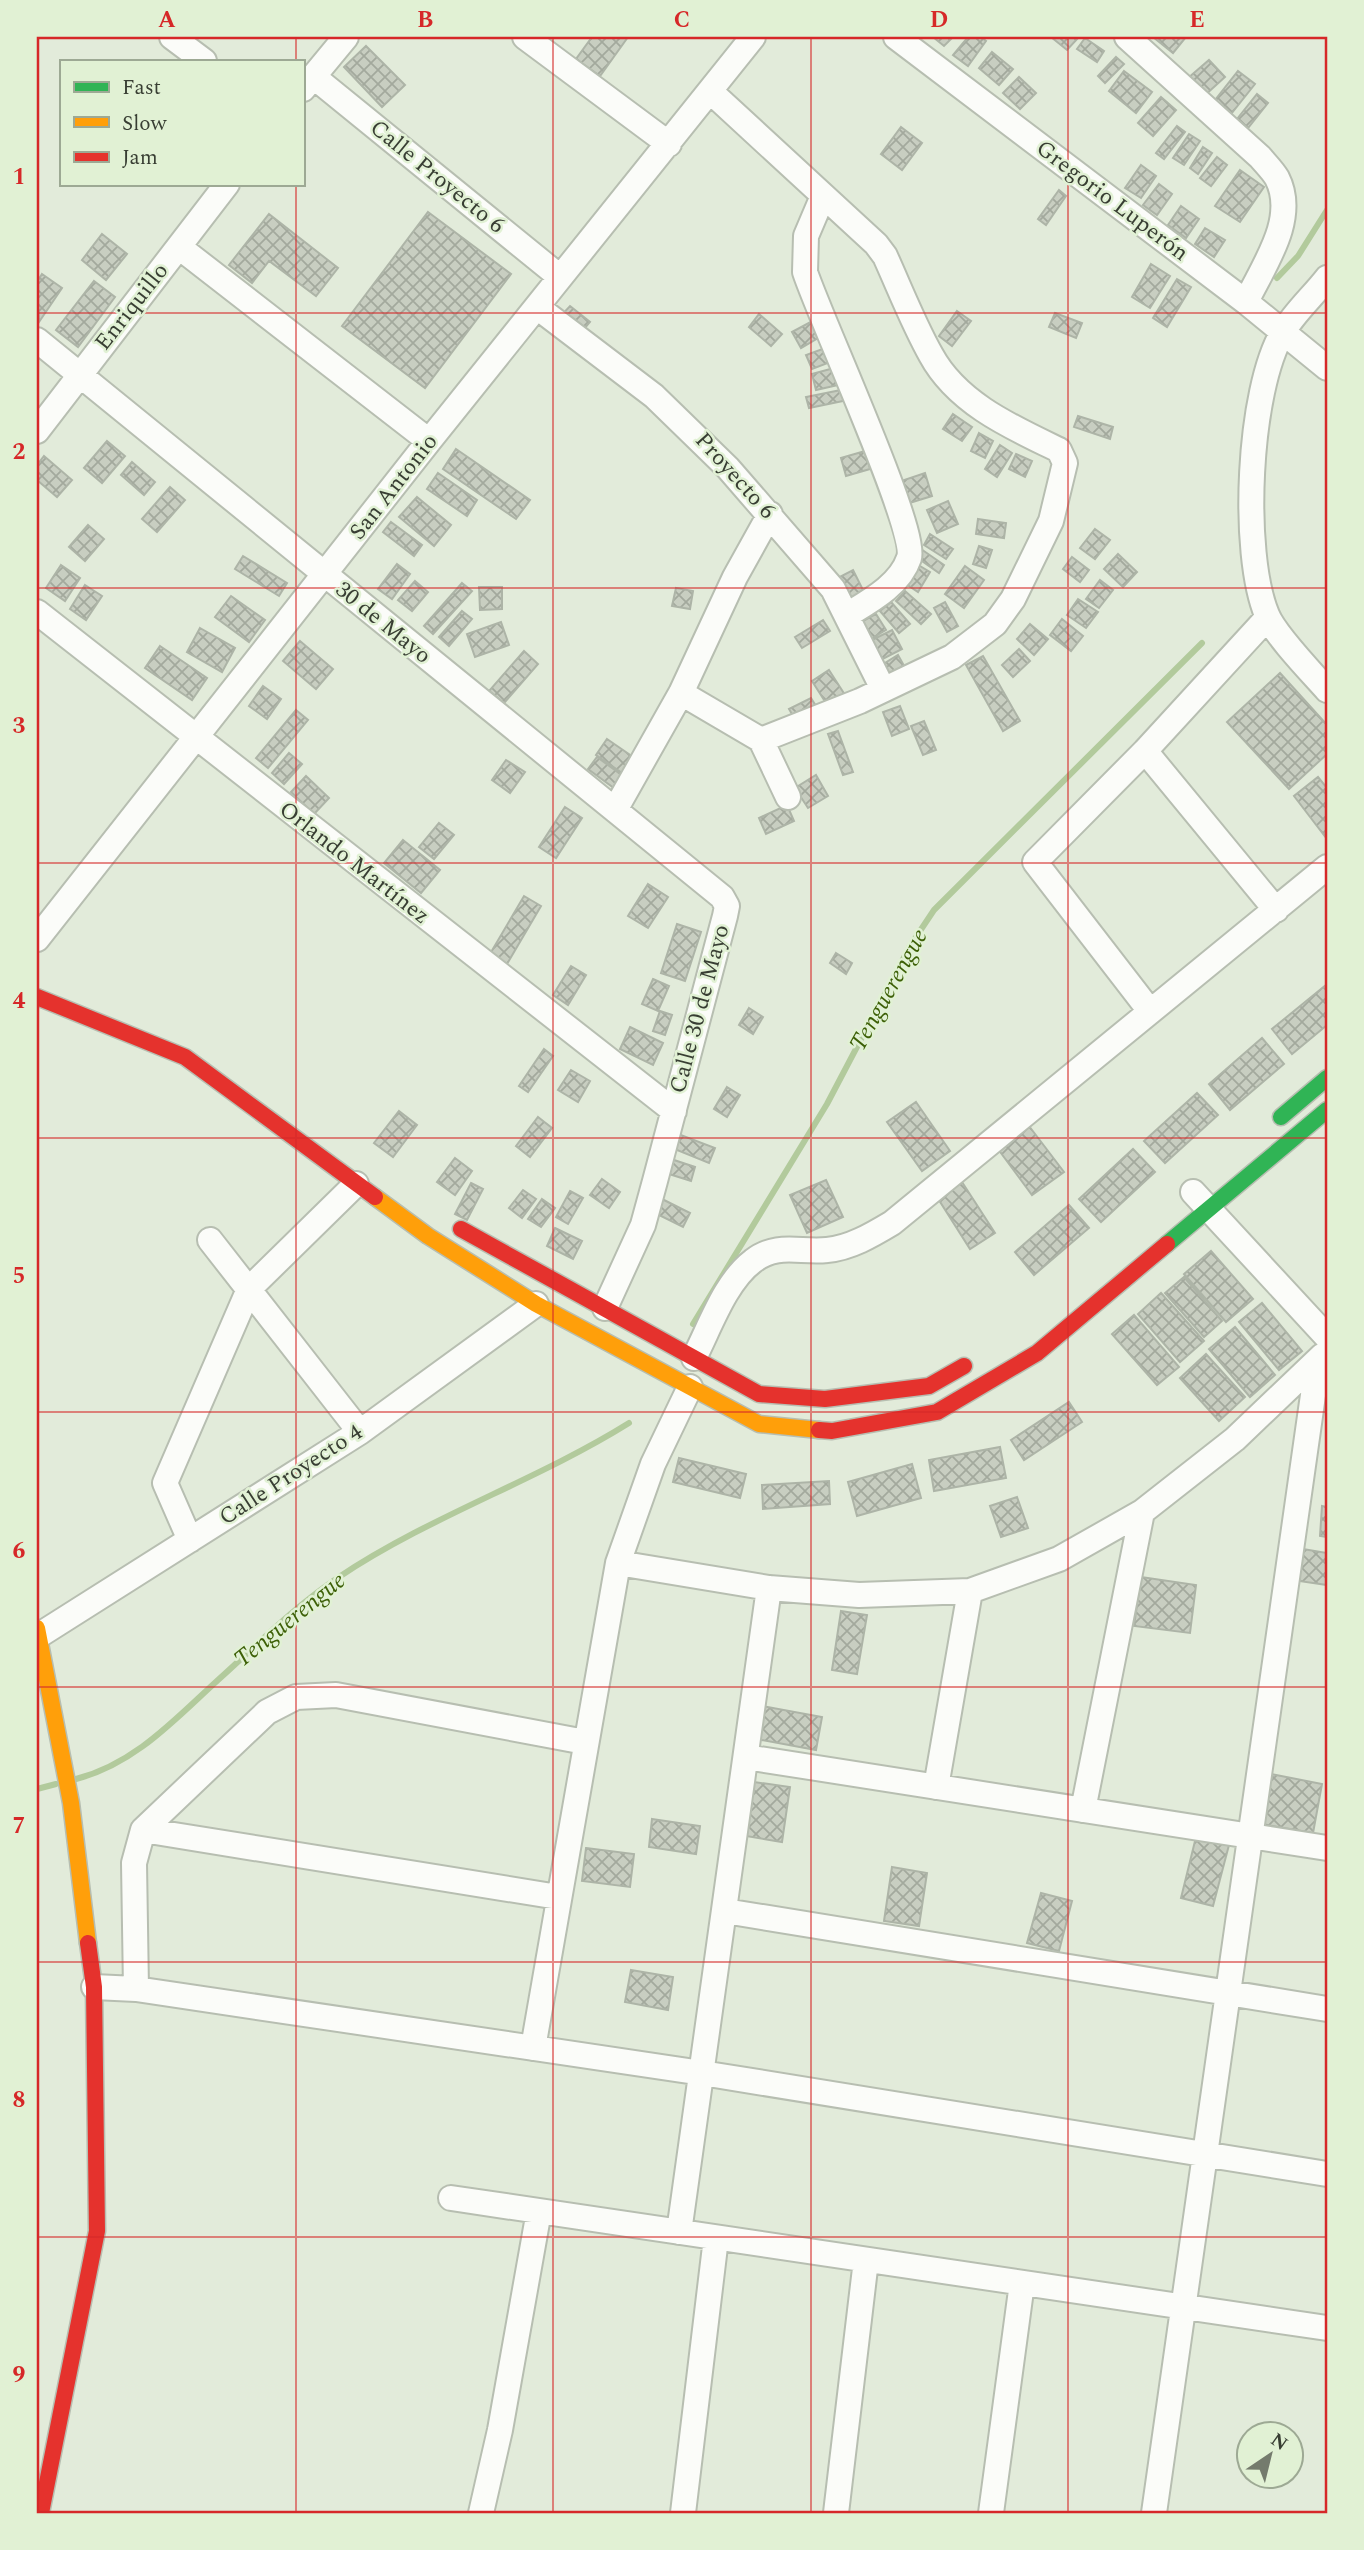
<svg xmlns="http://www.w3.org/2000/svg" width="1364" height="2550" font-family="Spectral,serif">
	<defs>
		<pattern id="building-cross-hatch" width="8" height="8" patternUnits="userSpaceOnUse" patternTransform="scale(1.75)"><rect width="8" height="8" fill="#c8cec1"/><path d="M0 0l8 8M0 8l8-8" fill="none" stroke="#a3a99d"/></pattern>
	</defs>
	<rect width="100%" height="100%" fill="#e2ebda"/>
	<g fill="none" stroke-linecap="round" stroke-linejoin="round">
		<path stroke="#b2ca9c" stroke-width="6" d="M1277 278 1298 256 1327 210
			M693 1324 827 1104 910 946 934 910 1202 643
			M76 1779C135 1764 175 1719 218 1680 257 1645 295 1606 339 1577 430 1516 536 1481 629 1423
			M37 1789 56 1784"/>
	</g>
	<path fill="url(#building-cross-hatch)" stroke="#adb4a7" stroke-width="2" d="M592 37H628L600 76 576 59Z
		M933 37H953L944 46Z
		M968 37H981L986 41 968 66 953 55Z
		M1051 37H1079L1067 50Z
		M1153 37H1186L1173 53Z
		M1085 38 1104 51 1097 62 1077 49Z
		M366 46 405 85 382 107 344 67Z
		M992 52 1013 69 999 85 979 68Z
		M1116 57 1124 64 1105 83 1098 76Z
		M1209 60 1225 77 1204 96 1188 78Z
		M1124 71 1152 92 1136 113 1109 91Z
		M1238 71 1255 84 1231 114 1215 100Z
		M1019 77 1036 93 1020 109 1003 93Z
		M1257 94 1268 103 1248 128 1237 119Z
		M1161 97 1176 110 1153 136 1138 123Z
		M1177 126 1185 132 1164 159 1156 153Z
		M901 127 922 143 902 170 881 154Z
		M1189 134 1200 141 1184 165 1173 158Z
		M1203 147 1212 153 1198 174 1190 168Z
		M1217 157 1227 165 1211 186 1200 178Z
		M1141 165 1156 176 1141 198 1125 188Z
		M1240 170 1264 187 1240 222 1215 206Z
		M1159 184 1172 194 1157 215 1143 205Z
		M1059 190 1066 196 1046 225 1038 219Z
		M1181 206 1199 219 1186 238 1168 225Z
		M428 212 511 274 425 388 342 326Z
		M269 214 338 268 316 296 269 261 252 283 229 265Z
		M1205 228 1225 240 1214 257 1195 244Z
		M102 234 127 254 106 280 82 260Z
		M1151 264 1170 276 1150 308 1132 297Z
		M42 274 62 288 39 322 37 282Z
		M1177 279 1191 287 1167 327 1153 318Z
		M94 281 115 297 78 347 56 330Z
		M570 306 590 322 578 336 558 319Z
		M957 311 971 321 952 346 939 336Z
		M1055 313 1082 323 1076 338 1049 327Z
		M759 314 782 334 771 346 749 327Z
		M816 319 825 334 801 348 792 332Z
		M828 347 833 361 812 369 806 355Z
		M834 368 838 385 816 390 812 374Z
		M846 389 848 400 809 408 806 397Z
		M953 414 972 427 962 441 943 429Z
		M1078 416 1113 427 1110 439 1074 427Z
		M979 433 993 441 985 458 971 451Z
		M107 441 125 456 102 483 84 468Z
		M1000 445 1012 453 997 477 985 469Z
		M456 449 530 500 516 519 443 469Z
		M865 451 870 469 846 476 841 458Z
		M1016 454 1032 461 1025 477 1009 469Z
		M44 456 72 480 57 497 37 480V465Z
		M132 462 155 482 144 495 121 475Z
		M438 473 477 500 467 516 427 489Z
		M925 473 932 496 903 505 895 483Z
		M170 487 185 500 157 532 142 519Z
		M417 497 451 525 434 546 399 517Z
		M948 501 958 524 937 533 927 510Z
		M978 519 1006 523 1004 538 976 534Z
		M391 522 422 545 414 556 383 532Z
		M88 525 104 539 85 561 69 547Z
		M1095 529 1110 540 1095 559 1080 548Z
		M930 534 953 549 946 559 924 545Z
		M979 546 992 550 986 568 973 564Z
		M921 549 944 565 939 573 915 556Z
		M1118 554 1137 572 1123 587 1104 569Z
		M243 556 287 583 279 596 235 569Z
		M1072 557 1089 570 1080 582 1063 569Z
		M915 563 930 572 918 592 903 582Z
		M397 564 410 574 392 599 378 589Z
		M61 565 80 578 65 601 46 588Z
		M965 566 984 580 964 608 945 594Z
		M853 570 866 596 848 606 834 580Z
		M1100 580 1113 590 1099 608 1086 599Z
		M415 581 428 592 412 611 398 600Z
		M462 583 472 591 433 634 424 626Z
		M85 585 102 596 86 620 70 609Z
		M479 587H502V609L480 610Z
		M676 588 693 591 690 609 672 606Z
		M905 591 931 614 921 624 896 601Z
		M231 596 265 620 249 642 215 617Z
		M1078 599 1098 612 1086 628 1067 615Z
		M891 602 910 624 899 633 880 611Z
		M945 602 958 626 947 632 934 608Z
		M462 611 472 619 449 646 439 637Z
		M876 614 886 630 867 641 858 624Z
		M1062 619 1083 636 1071 651 1050 635Z
		M823 620 830 631 802 648 795 637Z
		M501 622 509 645 475 657 467 634Z
		M1030 624 1048 639 1034 655 1017 639Z
		M200 628 235 648 222 672 187 652Z
		M892 630 902 649 875 663 866 643Z
		M300 641 333 669 316 689 283 661Z
		M160 646 207 678 192 700 145 668Z
		M1019 649 1030 661 1013 677 1002 665Z
		M524 651 538 664 504 703 489 691Z
		M898 655 907 671 889 681 880 666Z
		M983 656 1020 721 1003 731 966 665Z
		M829 670 845 695 828 706 812 681Z
		M1280 673 1327 725V754L1289 789 1227 722Z
		M263 686 281 699 267 719 249 706Z
		M811 698 819 711 797 723 789 709Z
		M900 706 909 729 892 736 883 712Z
		M296 710 308 720 268 768 256 758Z
		M924 721 936 750 923 755 911 726Z
		M838 731 853 772 843 775 828 734Z
		M607 739 636 759 625 775 596 755Z
		M289 753 302 764 284 784 272 773Z
		M597 757 627 779 618 791 588 769Z
		M506 760 525 772 510 793 492 780Z
		M816 775 828 796 808 808 795 788Z
		M306 776 329 798 314 814 291 792Z
		M1318 777 1327 788V839L1294 796Z
		M787 805 794 821 766 834 759 818Z
		M565 807 582 818 556 858 539 847Z
		M439 823 454 835 434 859 419 847Z
		M403 840 440 870 421 893 384 863Z
		M648 884 668 897 648 928 628 916Z
		M524 896 541 906 507 964 490 954Z
		M677 924 701 932 685 981 661 973Z
		M836 953 852 963 846 974 830 963Z
		M571 966 586 975 568 1005 553 995Z
		M653 979 669 986 658 1011 642 1004Z
		M1327 984V1025L1292 1054 1272 1029Z
		M749 1008 763 1017 753 1034 739 1025Z
		M660 1011 672 1015 665 1035 653 1031Z
		M630 1027 663 1043 653 1065 620 1049Z
		M1262 1038 1284 1064 1230 1110 1209 1084Z
		M544 1049 553 1056 528 1092 519 1086Z
		M571 1070 590 1081 578 1102 558 1090Z
		M727 1087 740 1095 727 1117 714 1109Z
		M1197 1093 1218 1115 1165 1163 1144 1141Z
		M916 1102 950 1151 922 1171 887 1122Z
		M399 1111 417 1125 393 1157 374 1143Z
		M538 1117 552 1128 530 1157 516 1146Z
		M1029 1126 1064 1172 1032 1195 998 1149Z
		M678 1134 715 1148 709 1163 672 1148Z
		M1133 1149 1155 1172 1101 1222 1079 1199Z
		M455 1158 472 1171 455 1195 437 1182Z
		M671 1159 695 1167 691 1181 666 1173Z
		M602 1179 620 1192 609 1208 590 1195Z
		M826 1180 843 1217 807 1233 790 1195Z
		M962 1182 995 1233 970 1249 937 1197Z
		M471 1183 483 1189 467 1220 455 1214Z
		M523 1190 536 1199 522 1218 509 1208Z
		M570 1191 583 1198 568 1224 556 1217Z
		M542 1199 555 1208 541 1227 528 1219Z
		M662 1199 690 1213 683 1227 655 1213Z
		M1069 1205 1089 1228 1034 1275 1015 1252Z
		M555 1228 582 1241 573 1259 547 1246Z
		M1211 1251 1253 1299 1226 1322 1184 1274Z
		M1184 1277 1222 1321 1204 1337 1165 1293Z
		M1161 1293 1204 1341 1180 1362 1138 1314Z
		M1262 1303 1302 1351 1279 1370 1239 1322Z
		M1134 1315 1179 1367 1157 1385 1112 1334Z
		M1235 1327 1275 1375 1250 1397 1209 1349Z
		M1206 1354 1245 1397 1219 1421 1180 1378Z
		M1069 1402 1082 1422 1024 1460 1011 1440Z
		M1000 1447 1006 1478 934 1491 929 1460Z
		M679 1458 746 1474 740 1498 673 1482Z
		M912 1464 921 1498 857 1516 848 1482Z
		M829 1481 830 1504 763 1509 762 1485Z
		M1017 1497 1028 1528 1001 1537 990 1506Z
		M1322 1506 1327 1507V1537L1320 1536Z
		M1303 1549 1327 1553V1585L1299 1581Z
		M1141 1577 1196 1585 1190 1633 1134 1626Z
		M841 1611 867 1615 857 1674 832 1670Z
		M762 1706 822 1717 816 1750 756 1739Z
		M1271 1774 1322 1784 1313 1833 1262 1824Z
		M754 1782 790 1787 782 1842 746 1836Z
		M652 1819 700 1826 696 1854 649 1847Z
		M1196 1837 1229 1845 1213 1906 1181 1898Z
		M586 1848 634 1854 630 1887 582 1881Z
		M892 1867 927 1873 919 1926 884 1921Z
		M1041 1893 1072 1901 1059 1951 1027 1943Z
		M631 1970 673 1977 668 2010 625 2002Z"/>
	<g fill="none" stroke-linecap="round" stroke-linejoin="round">
		<g stroke="#b7beb1" stroke-width="28">
			<path id="street" d="M172 37 204 61
				M525 37 669 144
				M896 37 1246 302 1327 368
				M1127 37 1260 157C1265 163 1273 171 1277 178 1298 219 1263 266 1246 302
				M314 77 560 277
				M303 89 346 37
				M823 196 806 236 805 272C820 318 918 530 909 558 900 585 870 601 847 615
				M179 247 429 441
				M1327 278C1313 296 1294 313 1283 332 1248 390 1241 553 1267 615 1275 635 1312 673 1327 690
				M537 307 654 396 728 468 833 589 883 689
				M37 340 722 897 727 906 725 916 655 1181 643 1225 605 1308
				M37 431 227 184
				M37 612 674 1111
				M681 693 761 740 860 701 952 657 995 624 1013 599 1051 521 1065 463 1059 450C1011 427 957 403 931 355 913 323 900 289 885 256L876 244 711 92
				M761 740 788 797
				M1145 751 1276 910
				M615 810 681 693 735 577 770 514
				M37 939 429 441 753 37
				M1150 1011 1035 862 1145 751 1268 617
				M1193 1192 1327 1337
				M210 1240 360 1432
				M694 1358C710 1327 725 1282 753 1261 777 1242 800 1253 827 1250 850 1248 872 1235 892 1223L1327 867
				M190 1540 165 1483 249 1289 356 1184
				M618 1563 769 1588 859 1595 970 1591 1059 1559 1142 1512 1235 1439 1322 1356
				M38 1636 360 1432 536 1304
				M746 1757 1327 1848
				M936 1787 970 1591
				M1083 1810 1142 1512
				M143 1830 558 1897
				M725 1911 1327 2009
				M94 1987 136 1989 702 2073 1327 2174
				M136 1989 134 1863 143 1830 267 1712 296 1697 336 1695 585 1742
				M533 2048 618 1563 653 1464 690 1387
				M451 2198 1327 2328
				M679 2232 769 1588
				M481 2513 500 2430 539 2211
				M683 2513 716 2238
				M836 2513 866 2260
				M991 2513 1022 2283
				M1154 2513 1318 1360"/>
		</g>
		<g stroke="#b7beb1" stroke-width="19">
			<path id="fast" d="M1281 1117 1327 1078
				M1167 1244 1327 1110"/>
		</g>
		<g stroke="#b7beb1" stroke-width="19">
			<path id="slow" d="M375 1197 428 1236 536 1304 759 1424 819 1430
				M37 1628 71 1803 88 1943"/>
		</g>
		<g stroke="#b7beb1" stroke-width="19">
			<path id="jam" d="M37 997 185 1057 375 1197
				M461 1229 759 1394 825 1399 929 1386 964 1366
				M819 1430 832 1431 937 1412 1037 1353 1167 1244
				M41 2513 97 2231 94 1987 88 1943"/>
		</g>
		<use href="#street" stroke="#fbfcf9" stroke-width="24"/>
		<use href="#fast" stroke="#30b455" stroke-width="16"/>
		<use href="#slow" stroke="#ff9f0a" stroke-width="16"/>
		<use href="#jam" stroke="#e5322d" stroke-width="16"/>
	</g>
	<path fill="none" stroke="#d62828" stroke-width="2" stroke-opacity="0.55" d="M296 37V61M553 37V2513M811 37V2513M1068 37V2513M296 184V2513M37 313H1327M37 588H1327M37 863H1327M37 1138H1327M37 1412H1327M37 1687H1327M37 1962H1327M37 2237H1327"/>
	<g text-anchor="middle" dominant-baseline="central" stroke-width="5" stroke-linejoin="round" paint-order="stroke">
		<g font-size="23" fill="#383e33" stroke="#e1f1d4">
			<text transform="translate(437 177) rotate(39)">Calle Proyecto 6</text>
			<text transform="translate(1112 201) rotate(37)">Gregorio Luperón</text>
			<text transform="translate(132 307) rotate(-52)">Enriquillo</text>
			<text transform="translate(735 476) rotate(48)">Proyecto 6</text>
			<text transform="translate(394 487) rotate(-52)">San Antonio</text>
			<text transform="translate(383 623) rotate(39)">30 de Mayo</text>
			<text transform="translate(354 863) rotate(38)">Orlando Martínez</text>
			<text transform="translate(700 1009) rotate(-75)">Calle 30 de Mayo</text>
			<text transform="translate(291 1475) rotate(-33)">Calle Proyecto 4</text>
		</g>
		<g font-size="24" font-style="italic" fill="#3d6007" stroke="#e1f1d4">
			<text transform="translate(889 990) rotate(-61)">Tenguerengue</text>
			<text transform="translate(290 1620) rotate(-39)">Tenguerengue</text>
		</g>
	</g>
	<rect width="1364" height="2550" fill="none" stroke="#e1f1d4" stroke-width="77"/>
	<rect x="60" y="60" width="245" height="126" fill="#e1f1d4" stroke="#9da994" stroke-width="2"/>
	<rect x="74" y="82" width="35" height="10" fill="#30b455" stroke="#9da994" stroke-width="2"/>
	<text x="122" y="94" font-size="21" fill="#383e33">Fast</text>
	<rect x="74" y="117" width="35" height="10" fill="#ff9f0a" stroke="#9da994" stroke-width="2"/>
	<text x="122" y="130" font-size="21" fill="#383e33">Slow</text>
	<rect x="74" y="152" width="35" height="10" fill="#e5322d" stroke="#9da994" stroke-width="2"/>
	<text x="122" y="164" font-size="21" fill="#383e33">Jam</text>
	<g transform="translate(1270 2455) rotate(35)"><circle r="33" fill="#e1f1d4" stroke="#9da994" stroke-width="2"/>
	<path d="M0-5L12 26L0 18L-12 26Z" fill="#747b6d"/>
	<text y="-10" font-size="19" font-weight="bold" text-anchor="middle" fill="#383e33">N</text>
	</g>
	<rect x="38" y="38" width="1288" height="2474" fill="none" stroke="#d62828" stroke-width="2.5"/>
	<g font-size="23" text-anchor="middle" font-weight="bold" fill="#d62828">
		<text x="167" y="27">A</text>
		<text x="425" y="27">B</text>
		<text x="682" y="27">C</text>
		<text x="939" y="27">D</text>
		<text x="1197" y="27">E</text>
		<text x="19" y="184">1</text>
		<text x="19" y="459">2</text>
		<text x="19" y="733">3</text>
		<text x="19" y="1008">4</text>
		<text x="19" y="1283">5</text>
		<text x="19" y="1558">6</text>
		<text x="19" y="1833">7</text>
		<text x="19" y="2107">8</text>
		<text x="19" y="2382">9</text>
	</g>
</svg>
